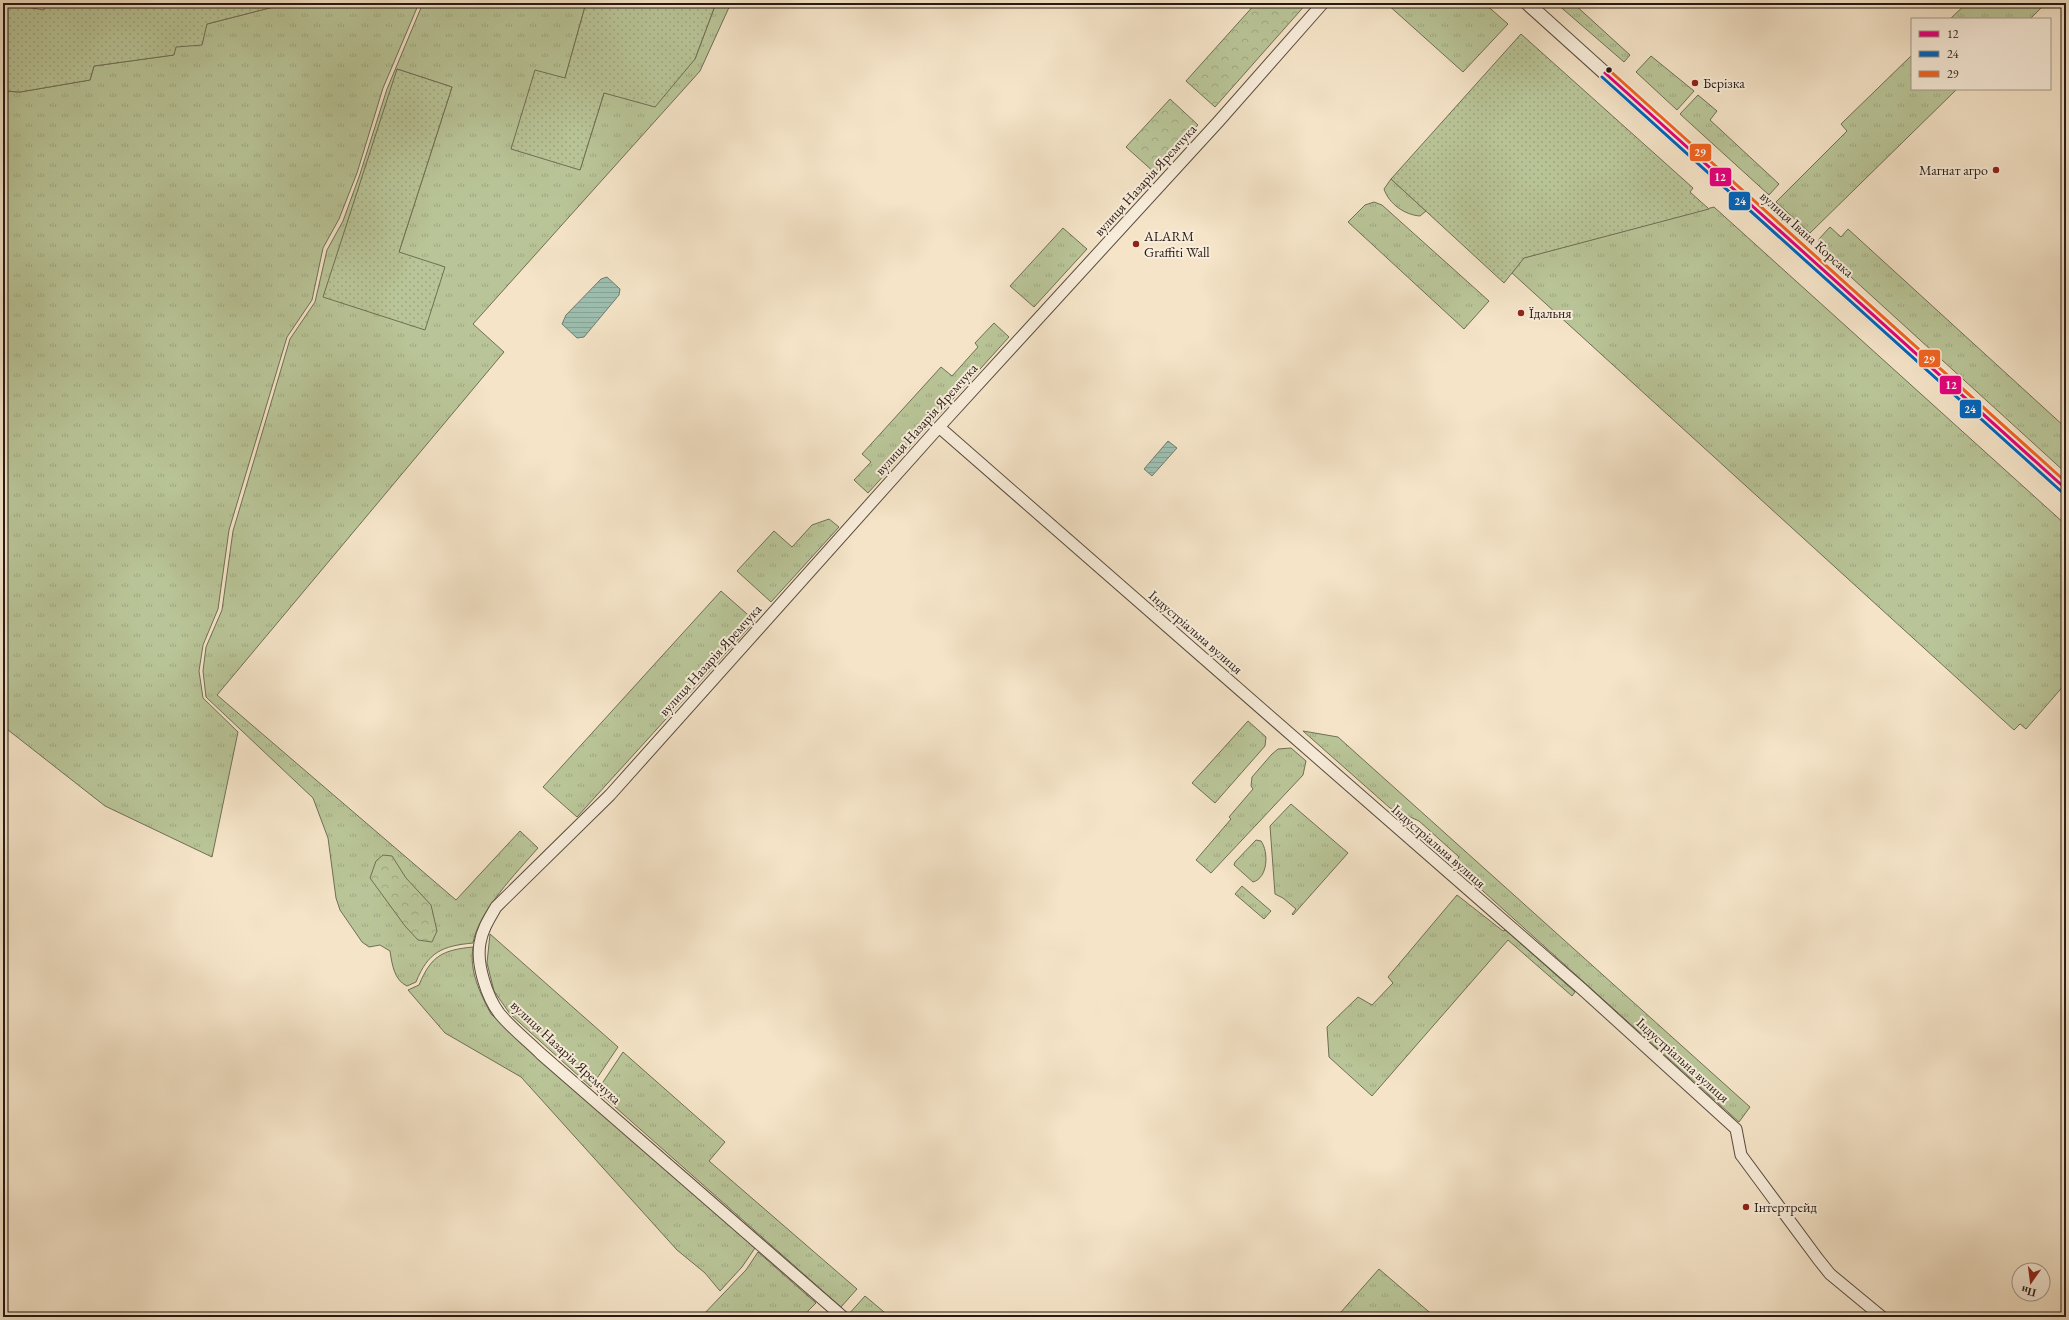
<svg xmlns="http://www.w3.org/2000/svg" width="2069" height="1320" font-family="'EB Garamond',serif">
	<defs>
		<pattern id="grass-tufts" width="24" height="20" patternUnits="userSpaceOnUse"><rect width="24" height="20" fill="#b9c598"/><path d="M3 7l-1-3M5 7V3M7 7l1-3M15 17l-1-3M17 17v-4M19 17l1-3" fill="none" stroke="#9fa982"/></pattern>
		<pattern id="forest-crowns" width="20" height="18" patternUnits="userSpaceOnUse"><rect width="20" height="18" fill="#b9c598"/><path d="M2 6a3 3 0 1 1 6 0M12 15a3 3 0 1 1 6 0" fill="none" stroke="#9fa982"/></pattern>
		<pattern id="park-dots" width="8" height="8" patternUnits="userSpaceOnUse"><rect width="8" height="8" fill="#b9c598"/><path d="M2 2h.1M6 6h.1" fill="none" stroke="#9fa982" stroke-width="1.8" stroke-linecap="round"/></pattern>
		<pattern id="water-rules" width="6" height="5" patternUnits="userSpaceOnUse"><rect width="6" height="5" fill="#9dbfb1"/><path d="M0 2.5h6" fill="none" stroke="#87a497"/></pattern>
	</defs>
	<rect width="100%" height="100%" fill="#f5e4c8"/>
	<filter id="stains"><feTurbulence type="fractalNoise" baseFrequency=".005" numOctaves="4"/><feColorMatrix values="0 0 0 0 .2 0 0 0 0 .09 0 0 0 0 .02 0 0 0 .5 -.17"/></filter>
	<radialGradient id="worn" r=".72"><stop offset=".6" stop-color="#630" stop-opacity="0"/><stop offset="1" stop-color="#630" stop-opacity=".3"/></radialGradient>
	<path fill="url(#grass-tufts)" stroke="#706f55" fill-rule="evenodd" d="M289 3H419L383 88 357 173 339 219 323 248 312 300 287 337 229 530 218 609 203 645 199 671 203 698 238 732 212 857 105 806 3 726V91L20 92 90 80 94 66 173 55 175 47 207 24Z
		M423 3H586L565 78 580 170 604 93 695 59 716 3H731L700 71 473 324 504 352 217 695 456 900 520 831 538 848C517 872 478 912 473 943 442 946 428 952 416 982L407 986C394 980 392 964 390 951L380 945 369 947 362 942 340 910 336 898 328 838 313 798 206 697 203 671 206 647 222 610 233 531 290 339 315 302 327 250 343 221 360 174 387 89ZM397 69 452 87 399 252Z
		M1386 3H1484L1508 24 1463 72Z
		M1556 3H1573L1630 55 1624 62Z
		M1967 3H2046L2030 19H1950Z
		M1912 55V89H1957L1810 233 1776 202 1847 131 1841 124Z
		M1651 56 1694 91 1677 110 1636 72Z
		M1698 95 1717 111 1710 120 1779 184 1769 195 1680 114Z
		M1391 179 1426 211 1420 216C1405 215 1389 204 1384 189Z
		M1374 202 1382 205 1489 301 1464 329 1348 222 1365 205Z
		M1714 207 2066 525V683L2026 729 2020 724 2014 730 1512 273 1523 258Z
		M1830 227 1841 237 1848 229 2066 428V473L1818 247 1819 239Z
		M1063 228 1087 249 1034 307 1010 286Z
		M994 323 1009 337 868 493 854 480 871 462 862 454 941 367 952 376 978 347 975 343Z
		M829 519 839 527 771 602 737 571 774 531 792 547 812 525Z
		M721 591 755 621 577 817 543 787Z
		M1248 721 1266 737 1265 746 1215 803 1192 783Z
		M1303 731 1338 737 1750 1107 1739 1122 1453 864 1459 857 1419 821 1390 808Z
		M1291 748 1306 761 1303 775 1211 873 1196 860 1231 819 1229 817 1253 789 1251 786 1252 777 1272 754 1278 749Z
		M1291 804 1348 853 1293 915 1292 914 1296 909 1283 898 1275 894 1270 826Z
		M1256 840 1261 841C1269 852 1268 878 1253 882L1234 865 1235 862Z
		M1242 886 1271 911 1264 919 1235 894Z
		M1457 895 1503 931 1506 930 1575 992 1572 996 1508 940 1372 1096 1329 1057 1327 1027 1358 997 1372 1005 1393 983 1388 977Z
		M490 934 618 1047 591 1087 510 1014 494 991 487 963Z
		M473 947C469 971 480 993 491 1014L755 1248 742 1267 720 1291 705 1273 677 1250 521 1077 445 1033 408 990 419 985C431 956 442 950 473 947Z
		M623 1052 725 1142 709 1161 857 1289 841 1307 597 1091Z
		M758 1252 816 1303 808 1311 807 1317H747L722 1314 701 1317 746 1270Z
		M1379 1269 1435 1317H1347L1341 1312Z
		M865 1296 890 1317H850L848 1315Z"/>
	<path fill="url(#forest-crowns)" stroke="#706f55" d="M1256 3H1307L1215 107 1186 81Z
		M1170 99 1198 125 1155 173 1126 147Z
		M383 855 392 856 406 878 431 905 437 931 432 942 418 940 405 926 370 878 376 861Z"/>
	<path fill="url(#park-dots)" stroke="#706f55" d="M3 3 44 10 45 3H289L207 24 202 45 176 47 174 55 94 66 90 80 20 92 3 91Z
		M586 3H716L695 59 655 107 604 93 580 170 511 149 535 70 565 78Z
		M1521 34 1693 188 1690 192 1709 209 1524 258 1504 283 1391 179Z
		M397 69 452 87 399 252 445 267 425 330 323 297Z"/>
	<path fill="url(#water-rules)" stroke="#6e7d71" d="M607 277 620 289 619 295 584 337 577 338 562 324 566 315 601 279Z
		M1168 441 1177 448 1152 476 1144 469Z"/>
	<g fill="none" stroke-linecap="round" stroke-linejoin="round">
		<g stroke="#5a4c40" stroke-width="13">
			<path id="minor" d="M939 427 1582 989 1736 1129 1741 1155 1818 1259 1830 1274 1882 1317
				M843 1317 541 1054C528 1041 511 1028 499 1013 487 997 476 964 480 943 482 930 489 919 496 907L610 795 939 427 1219 121 1323 3"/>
		</g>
		<g stroke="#5a4c40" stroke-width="15">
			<path id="tertiary" d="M1527 3 2066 489"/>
		</g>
		<use href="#minor" stroke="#f8eddb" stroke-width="11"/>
		<use href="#tertiary" stroke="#f8eddb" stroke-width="13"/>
		<g stroke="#f8eddb" stroke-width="6">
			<path id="bus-1" d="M1605 73 2066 489"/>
		</g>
		<g stroke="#f8eddb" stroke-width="6">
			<path id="bus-2" d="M1602 77 2063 493"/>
		</g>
		<g stroke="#f8eddb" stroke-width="6">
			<path id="bus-3" d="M1608 69 2066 482"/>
		</g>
		<use href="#bus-1" stroke="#e5007d" stroke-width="3"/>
		<use href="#bus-2" stroke="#0065bd" stroke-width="3"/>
		<use href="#bus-3" stroke="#f26522" stroke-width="3"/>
	</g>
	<circle fill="#271912" stroke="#f8eddb" stroke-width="1.5" cx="1609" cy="70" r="3.5"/>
	<g fill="#8f2418" stroke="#f8eddb" stroke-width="1.5">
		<circle cx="1695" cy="83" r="4"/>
		<circle cx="1996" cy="170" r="4"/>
		<circle cx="1136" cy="244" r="4"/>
		<circle cx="1521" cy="313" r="4"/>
		<circle cx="1746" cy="1207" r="4"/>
	</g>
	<g text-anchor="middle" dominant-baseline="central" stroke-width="4" stroke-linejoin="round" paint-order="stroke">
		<g font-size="14" fill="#271912" stroke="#f8eddb" text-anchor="start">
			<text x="1703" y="83">Берізка</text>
			<text x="1988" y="170" text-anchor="end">Магнат агро</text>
			<text x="1144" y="236">ALARM<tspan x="1144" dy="16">Graffiti Wall</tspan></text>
			<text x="1529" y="313">Їдальня</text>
			<text x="1754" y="1207">Інтертрейд</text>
		</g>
		<g font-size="14" fill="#271912" stroke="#f8eddb">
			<text transform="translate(1145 180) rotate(-48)">вулиця Назарія Яремчука</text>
			<text transform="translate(1807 234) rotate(42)">вулиця Івана Корсака</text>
			<text transform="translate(926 419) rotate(-48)">вулиця Назарія Яремчука</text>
			<text transform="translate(1196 632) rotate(41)">Індустріальна вулиця</text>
			<text transform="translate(710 660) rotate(-48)">вулиця Назарія Яремчука</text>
			<text transform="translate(1439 846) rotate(41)">Індустріальна вулиця</text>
			<text transform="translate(566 1052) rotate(43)">вулиця Назарія Яремчука</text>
			<text transform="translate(1683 1060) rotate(42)">Індустріальна вулиця</text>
		</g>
	</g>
	<g stroke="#f8eddb" stroke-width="1.5">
		<rect x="1689" y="143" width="23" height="19" rx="4" fill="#f26522"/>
		<rect x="1709" y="167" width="23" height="20" rx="4" fill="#e5007d"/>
		<rect x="1728" y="191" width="23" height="20" rx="4" fill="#0065bd"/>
		<rect x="1918" y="349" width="23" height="19" rx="4" fill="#f26522"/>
		<rect x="1939" y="375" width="23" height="20" rx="4" fill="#e5007d"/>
		<rect x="1959" y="399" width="23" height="20" rx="4" fill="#0065bd"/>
	</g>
	<g font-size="11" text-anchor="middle" font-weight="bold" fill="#fff">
		<text x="1700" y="156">29</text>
		<text x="1720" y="181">12</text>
		<text x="1740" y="205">24</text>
		<text x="1929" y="363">29</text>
		<text x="1951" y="389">12</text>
		<text x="1970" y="413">24</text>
	</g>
	<rect width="2069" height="1320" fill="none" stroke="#f5e4c8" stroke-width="16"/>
	<rect x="4" y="4" width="2061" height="1312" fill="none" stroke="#271912" stroke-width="2"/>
	<rect x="8" y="8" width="2053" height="1304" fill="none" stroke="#271912"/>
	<rect x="1911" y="18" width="140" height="72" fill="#f8eddb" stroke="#a4988b"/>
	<rect x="1919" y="31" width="20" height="6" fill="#e5007d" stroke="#a4988b"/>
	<text x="1947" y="38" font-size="12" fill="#271912">12</text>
	<rect x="1919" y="51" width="20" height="6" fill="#0065bd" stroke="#a4988b"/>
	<text x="1947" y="58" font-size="12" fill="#271912">24</text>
	<rect x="1919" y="71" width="20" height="6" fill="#f26522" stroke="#a4988b"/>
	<text x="1947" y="78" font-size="12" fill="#271912">29</text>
	<g transform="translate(2031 1282) rotate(194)"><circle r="19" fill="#f8eddb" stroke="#a4988b"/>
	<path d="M0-3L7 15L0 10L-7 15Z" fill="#8f2418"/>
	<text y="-6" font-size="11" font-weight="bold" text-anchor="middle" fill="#271912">Пн</text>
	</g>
	<rect width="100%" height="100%" filter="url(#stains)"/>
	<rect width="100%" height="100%" fill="url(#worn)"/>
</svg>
